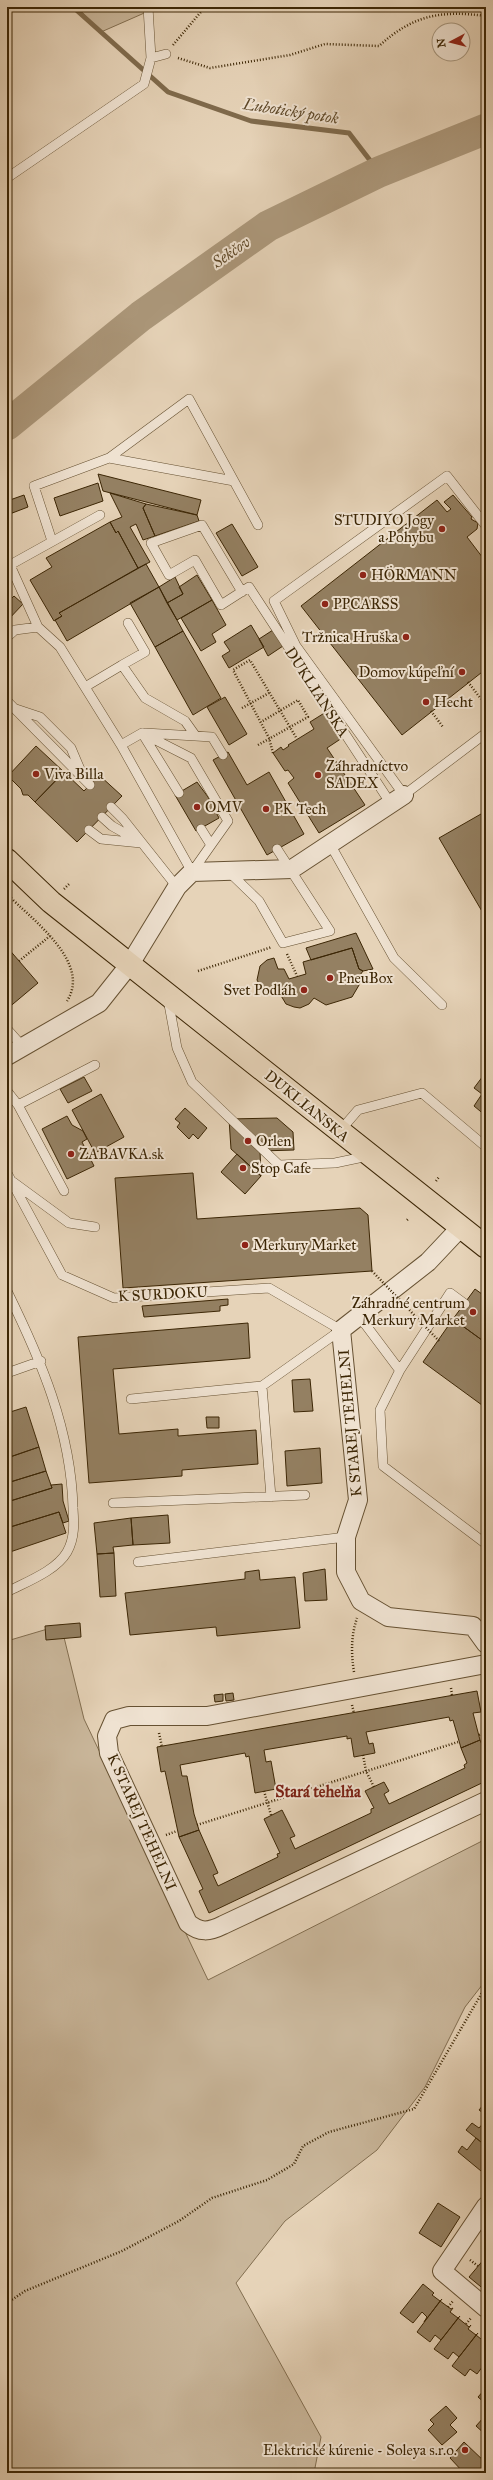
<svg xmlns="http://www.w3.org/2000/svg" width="493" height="2480" font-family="'IM FELL Great Primer',serif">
	<rect width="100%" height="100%" fill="#e6d3b8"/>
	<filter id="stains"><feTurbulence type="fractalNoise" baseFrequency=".005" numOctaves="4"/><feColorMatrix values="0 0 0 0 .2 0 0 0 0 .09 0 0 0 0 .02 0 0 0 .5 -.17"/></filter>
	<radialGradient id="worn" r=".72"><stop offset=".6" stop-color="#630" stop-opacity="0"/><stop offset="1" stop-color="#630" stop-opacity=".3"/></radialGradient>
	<path fill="#c9b69a" stroke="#826e50" d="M77 7H158L101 32Z
		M61 1625 84 1719 208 1980 486 1839V1980L465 2007 425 2087 377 2150 285 2221 236 2283 321 2437 314 2473H7V1641Z"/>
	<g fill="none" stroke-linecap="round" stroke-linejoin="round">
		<path stroke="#7f6a4c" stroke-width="5" d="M73 7 168 92 251 121 349 133 379 172"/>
		<path stroke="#ac987b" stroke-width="31" d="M7 425 141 316 268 226 379 172 486 129"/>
	</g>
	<path fill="#948062" stroke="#3c2605" d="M98 474 201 500 197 515 103 491Z
		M98 483 103 501 60 516 54 498Z
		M110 493 146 504 143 508 155 536 143 540 136 524 130 527 150 562 138 568 118 531 116 533 110 522 122 517Z
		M24 495 28 507 7 515V501Z
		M453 495 472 517 471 519 478 523 477 529 467 537 486 562V669L402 735 301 606 437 500 447 512 451 509 444 502Z
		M146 504 197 515 199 521 155 536 143 508Z
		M110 522 116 533 118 531 138 568 59 613 62 616 54 621 30 580 52 567 46 558Z
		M232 524 258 567 242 576 216 533Z
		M146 564 159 587 67 641 55 620 62 616 59 613Z
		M197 575 212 600 177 620 167 603 183 594 179 587Z
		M175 577 183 594 167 603 159 587Z
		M159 587 183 631 155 647 130 603Z
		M14 596 23 604 7 621V603Z
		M212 600 226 625 212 634 216 642 201 651 181 618Z
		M251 625 264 647 229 668 222 656 230 651 224 642Z
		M273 630 283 646 268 656 259 639Z
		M183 631 221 698 193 715 155 647Z
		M225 697 247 734 229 745 207 707Z
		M326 712 342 738 327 748 365 805 319 833 288 783 294 778 288 770 285 771 273 753 281 747 283 750 289 746 288 745 314 729 310 722Z
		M36 746 64 772 35 802 28 795H23L21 789 8 776Z
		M228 752 247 785 269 772 304 834 267 855 213 760Z
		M64 772 84 791 99 775 122 796 77 842 35 802Z
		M197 782 208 797 219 818 196 831 175 795Z
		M481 814 486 823V912L483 913 439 838Z
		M356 933 373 969 363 971 359 969 352 948 311 960 306 948Z
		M7 947 38 983 7 1009Z
		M352 948 359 969 363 971 360 975 362 980 352 997 326 1005 314 998 309 1004 300 1008 294 1007 286 1004 280 994 272 995 262 989 257 980 260 966 267 960 274 958 278 969H284L289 979 306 974 303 962Z
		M486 1072V1116L474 1106 482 1094 474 1088Z
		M84 1077 92 1091 68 1103 60 1089Z
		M101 1094 124 1137 95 1153 72 1110Z
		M185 1108 207 1128 198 1139 193 1134 189 1139 177 1127 180 1123 175 1119Z
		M67 1116 72 1125 83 1131 87 1139 82 1142 94 1166 67 1179 42 1129Z
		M277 1118 293 1132 294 1150 260 1151 261 1176 231 1149 229 1119Z
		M237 1154 261 1176 245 1194 221 1172Z
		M193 1173 197 1219 360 1208 368 1215 372 1271 123 1288 115 1178Z
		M475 1289 486 1297V1343L453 1319Z
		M228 1299V1305L220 1306V1311L144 1317 142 1306Z
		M453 1319 486 1343V1408L423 1362Z
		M248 1323 250 1358 113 1369 119 1434 178 1429V1436L256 1430 258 1464 182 1470V1476L89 1483 78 1337Z
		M310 1379 313 1411 294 1412 292 1380Z
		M26 1407 39 1447 7 1458V1413Z
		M206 1417H219V1428H207Z
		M39 1447 46 1471 7 1483V1458Z
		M320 1448 322 1483 287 1486 285 1451Z
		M46 1471 52 1488 7 1502V1483Z
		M62 1484 63 1501 69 1521 63 1523 59 1512 7 1528V1502L52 1488 51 1485Z
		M59 1512 66 1533 7 1553V1528Z
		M168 1515 170 1543 133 1545 131 1518Z
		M131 1518 133 1545 113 1547 114 1553 97 1554 94 1523Z
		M114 1553 116 1596 100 1597 97 1554Z
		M325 1569 327 1600 305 1601 303 1573Z
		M259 1570 260 1580 295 1577 300 1628 217 1636 216 1627 130 1635 125 1593 245 1579V1572Z
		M80 1623 81 1637 46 1640 45 1626Z
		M477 1691 481 1712 473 1713 480 1740 461 1748 453 1720 450 1721 449 1717 366 1732 369 1744 373 1743 375 1753 354 1757 351 1738 347 1739V1736L264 1750 266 1762 271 1761 276 1789 255 1793 249 1756 246 1757 245 1753 180 1765 182 1776H187L194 1814 199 1830 179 1837 165 1771 161 1772 157 1747Z
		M233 1693 234 1700 226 1701 225 1694Z
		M223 1694V1701L215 1702 214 1695Z
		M480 1740 486 1754V1781L209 1913 199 1891 203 1889 179 1837 199 1830 218 1873 213 1875 218 1886 278 1857 277 1854 280 1853 264 1819 282 1810 295 1836 290 1838 295 1849 371 1813V1809L374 1808 365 1791 371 1788 384 1782 389 1791 384 1794 389 1804 465 1768 464 1765 467 1763 461 1748Z
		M484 2104 486 2106V2115L479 2110Z
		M486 2120V2146L466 2130 472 2123 479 2128Z
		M476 2138 486 2146V2165L481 2171 458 2152 462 2146 467 2150Z
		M438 2203 460 2217 441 2247 419 2233Z
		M486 2250V2259L482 2256Z
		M485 2258 486 2259V2291L469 2277Z
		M423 2284 434 2293 432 2295 440 2301 442 2299 424 2322 427 2317 422 2312 413 2323 400 2313Z
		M440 2301 451 2309 453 2308 450 2312 458 2318 460 2316 441 2340 435 2335 430 2342 417 2332Z
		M458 2318 469 2327 471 2325 468 2329 476 2335 478 2333 459 2357 453 2352 448 2359 434 2349Z
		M476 2335 486 2343V2362L477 2374 470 2369 465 2376 452 2366Z
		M486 2388V2404L478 2397Z
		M446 2406 457 2418 450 2425 457 2432 442 2445 428 2430 434 2424 430 2420Z
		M484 2417 486 2419V2435L476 2426Z
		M464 2442 486 2463V2473H464L450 2458Z"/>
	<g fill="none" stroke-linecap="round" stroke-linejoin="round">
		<g stroke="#665132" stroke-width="10">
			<path id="service" d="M151 58 166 54
				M7 178 144 84 151 58 148 7
				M109 458 234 481
				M486 526 447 476 274 601 296 646 404 795 486 733
				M52 541 34 486 109 458 189 399 258 525
				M242 592 202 525 151 543 169 575 195 560 221 605 249 587 391 804
				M38 627 10 565 100 515
				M7 637 15 630 38 627 60 647 121 745 192 872 211 845 201 829
				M122 665 145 652 128 623
				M85 687 122 665 145 698 185 721 195 735
				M7 701 90 785
				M16 709 40 717 71 748 82 774
				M142 733 191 758 228 821 211 845
				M145 733 212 737 223 755
				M121 745 142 733 179 793
				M111 807 123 819 177 887
				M102 817 112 826 137 840
				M89 830 101 839 141 843
				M330 844 394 958 442 1005
				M229 872 259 901 283 943 330 931 277 849
				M168 999 177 1048 192 1082 279 1165 335 1163 368 1156
				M7 1029 23 1047
				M7 1091 18 1105 95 1065
				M18 1105 64 1191
				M339 1132 358 1110 422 1093 486 1147
				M7 1173 62 1275 114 1298 269 1288 341 1330 262 1386 131 1399
				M13 1182 69 1223 95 1227
				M7 1291C41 1360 71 1430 73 1508 74 1523 75 1538 67 1552 56 1571 26 1582 7 1592
				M465 1304 450 1293 400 1370 380 1410 383 1466 486 1544
				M359 1316 398 1368
				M7 1373 41 1361
				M262 1386 271 1497
				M113 1503 305 1495
				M138 1562 346 1537"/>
		</g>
		<g stroke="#665132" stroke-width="20">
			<path id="minor" d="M7 1056 99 1003 130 964 177 887 192 872 292 869 404 795
				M460 1228 428 1262 341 1330 358 1500 346 1537V1572L361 1601 388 1617 473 1626 486 1644
				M486 1664 207 1716H129L114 1720 107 1736 109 1753 188 1923C200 1933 209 1932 223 1925L486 1801
				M486 2206 442 2271 486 2308"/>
		</g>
		<g stroke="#3c2605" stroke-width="24">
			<path id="primary" d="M7 860 51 902 486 1247"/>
		</g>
		<path stroke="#3c2605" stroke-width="2.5" stroke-dasharray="1 2" stroke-linecap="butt" d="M173 45 205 7
			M178 58 210 68 290 55 325 44 379 46C413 15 441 10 486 16
			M468 682 481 699
			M242 708 269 693
			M431 711 443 727
			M258 745 308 717 298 700 261 722
			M273 753 269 738 233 670 250 660 297 739
			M64 889 69 884
			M7 894C31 919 92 962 67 1001
			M287 954 297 976
			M19 961 50 936
			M198 971 272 947
			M436 1181 439 1177
			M407 1220 408 1219
			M354 1672C351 1653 351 1636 357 1618
			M451 1688 452 1695
			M352 1705 354 1713
			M159 1733 162 1747
			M479 1735 486 1732
			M363 1755 366 1771 374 1787
			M264 1791 271 1815
			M197 1825 458 1742
			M166 1835 177 1831
			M482 2242 486 2245
			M470 2260 478 2266
			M7 2303 25 2291 122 2251 179 2221 212 2198 267 2180 294 2164 303 2146 329 2132 414 2109 486 1986
			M448 2307 453 2301
			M466 2324 471 2318
			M483 2341 486 2338"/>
		<use href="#service" stroke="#efe2d1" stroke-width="9"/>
		<use href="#minor" stroke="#efe2d1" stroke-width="18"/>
		<use href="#primary" stroke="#e6d3b8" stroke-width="22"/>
		<path stroke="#3c2605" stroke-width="2.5" stroke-dasharray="1 2" stroke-linecap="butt" d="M372 1271 439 1341"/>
	</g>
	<g fill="#8f2418" stroke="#efe2d1" stroke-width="1.5">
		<circle cx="442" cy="529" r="4"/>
		<circle cx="363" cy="575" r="4"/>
		<circle cx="325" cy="604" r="4"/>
		<circle cx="406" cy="637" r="4"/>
		<circle cx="462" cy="672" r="4"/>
		<circle cx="426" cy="702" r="4"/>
		<circle cx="36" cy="774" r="4"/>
		<circle cx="318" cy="775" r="4"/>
		<circle cx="197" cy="807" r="4"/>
		<circle cx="266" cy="809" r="4"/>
		<circle cx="330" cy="978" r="4"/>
		<circle cx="304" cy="990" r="4"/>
		<circle cx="248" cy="1141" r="4"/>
		<circle cx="71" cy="1154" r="4"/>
		<circle cx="243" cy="1168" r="4"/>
		<circle cx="245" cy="1245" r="4"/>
		<circle cx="473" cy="1312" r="4"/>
		<circle cx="465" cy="2450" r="4"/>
	</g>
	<g text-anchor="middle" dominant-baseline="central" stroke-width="4" stroke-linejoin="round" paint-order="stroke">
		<g font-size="15" fill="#3c2605" stroke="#efe2d1" text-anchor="start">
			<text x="434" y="520" text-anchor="end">STUDIYO Jogy<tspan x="434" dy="17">a Pohybu</tspan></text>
			<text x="371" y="575">HÖRMANN</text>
			<text x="333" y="604">PPCARSS</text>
			<text x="398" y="637" text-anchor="end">Tržnica Hruška</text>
			<text x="454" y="672" text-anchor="end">Domov kúpeľní</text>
			<text x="434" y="702">Hecht</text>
			<text x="326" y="766">Záhradníctvo<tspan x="326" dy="17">SADEX</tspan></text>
			<text x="44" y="774">Viva Billa</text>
			<text x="205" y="807">OMV</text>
			<text x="274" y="809">PK Tech</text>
			<text x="338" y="978">PneuBox</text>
			<text x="296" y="990" text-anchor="end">Svet Podláh</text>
			<text x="256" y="1141">Orlen</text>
			<text x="79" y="1154">ZABAVKA.sk</text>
			<text x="251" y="1168">Stop Cafe</text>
			<text x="253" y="1245">Merkury Market</text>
			<text x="465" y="1303" text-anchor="end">Záhradné centrum<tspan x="465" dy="17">Merkury Market</tspan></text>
			<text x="457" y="2450" text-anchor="end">Elektrické kúrenie - Soleya s.r.o.</text>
		</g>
		<g font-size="15" fill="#3c2605" stroke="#efe2d1">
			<text transform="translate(317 692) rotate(57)">DUKLIANSKA</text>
			<text transform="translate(307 1106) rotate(39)">DUKLIANSKA</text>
			<text transform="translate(163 1294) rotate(-3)">K SURDOKU</text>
			<text transform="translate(350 1423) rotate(-95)">K STAREJ TEHELNI</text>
			<text transform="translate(142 1822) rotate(66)">K STAREJ TEHELNI</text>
		</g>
		<g font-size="16" font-style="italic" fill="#5e4828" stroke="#efe2d1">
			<text transform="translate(291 111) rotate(9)">Ľubotický potok</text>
			<text transform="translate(231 252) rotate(-35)">Sekčov</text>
		</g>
		<g font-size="16" font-weight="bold" fill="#7a1f14" stroke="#efe2d1">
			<text x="318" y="1791">Stará tehelňa</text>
		</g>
	</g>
	<rect width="493" height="2480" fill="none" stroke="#e6d3b8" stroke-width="24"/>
	<rect x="8" y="8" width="477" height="2464" fill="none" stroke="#3c2605" stroke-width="2"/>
	<rect x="12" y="12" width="469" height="2456" fill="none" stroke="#3c2605"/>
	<g transform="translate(451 42) rotate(263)"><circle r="19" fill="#efe2d1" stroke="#a7977f"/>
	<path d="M0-3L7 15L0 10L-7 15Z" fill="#8f2418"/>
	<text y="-6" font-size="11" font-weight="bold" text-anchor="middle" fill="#3c2605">N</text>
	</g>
	<rect width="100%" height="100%" filter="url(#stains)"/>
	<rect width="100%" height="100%" fill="url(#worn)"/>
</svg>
